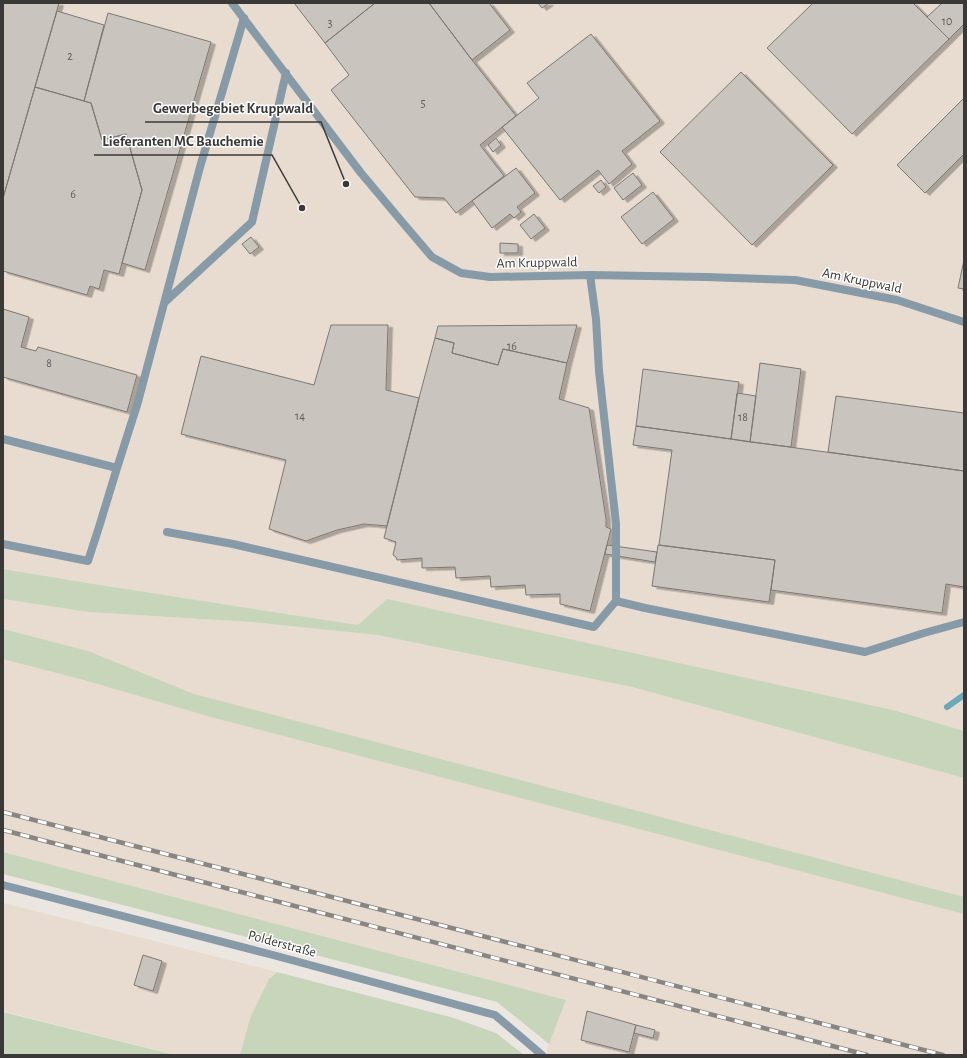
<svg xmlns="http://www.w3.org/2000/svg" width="967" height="1058" font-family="'Alegreya Sans',sans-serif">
	<defs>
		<filter id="shadow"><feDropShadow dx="4.5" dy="2.5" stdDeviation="0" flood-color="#0004"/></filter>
	</defs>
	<rect width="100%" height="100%" fill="#ece6e0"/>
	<path fill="#e8dbd0" d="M3 3H964V731L897 711 358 625 100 585 3 569Z
		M3 599 88 612 252 622 377 635 632 687 964 778V1055H545L566 1000 3 852Z
		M3 903 277 972 269 979 250 1018 240 1055H176L3 1011Z"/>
	<path fill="#c7d6ba" d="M3 569 100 585 358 625 387 599 897 711 964 731V778L632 687 377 635 252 622 88 612 3 599Z
		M3 629 88 651 194 694 964 897V914L211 717 84 680 3 659Z
		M3 852 566 1000 549 1044 497 1002 3 874Z
		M277 972 454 1018 496 1033 524 1055H240L250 1018 269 979Z
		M3 1012 175 1055H3Z"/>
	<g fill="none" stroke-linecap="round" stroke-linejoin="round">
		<path stroke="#6da8b8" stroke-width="6" d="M947 707 964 695"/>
	</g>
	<path fill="#cac4be" stroke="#7d7872" filter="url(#shadow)" d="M3 3H59L3 198Z
		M294 3H375L325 43Z
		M375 3H429L472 60 516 116 480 145 504 176 456 213 444 198 415 197 331 90 349 75 325 43Z
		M429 3H489L510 30 472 60Z
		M538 3H549L542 8Z
		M813 3H913L949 39 852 134 767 48Z
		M942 3H964V24L949 39 927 17Z
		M57 11 104 25 84 101 35 87Z
		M108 13 211 42 145 270 122 263 142 190 126 134 102 140 91 103 84 101Z
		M591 34 660 121 622 151 632 164 609 184 598 170 560 200 502 127 539 98 527 83Z
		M741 72 833 165 752 245 660 152Z
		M35 87 91 103 102 140 126 134 142 190 119 274 104 270 99 289 90 286 87 295 3 271V198Z
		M964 98V154L925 193 897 165Z
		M496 138 501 145 493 152 488 145Z
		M516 168 535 193 517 207 521 212 514 218 510 214 492 228 472 201Z
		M633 173 642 185 623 200 614 188Z
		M601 180 606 187 599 193 593 186Z
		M653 192 674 219 642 244 621 217Z
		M534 214 545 228 531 239 520 225Z
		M251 237 259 247 250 254 242 244Z
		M500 243 518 244V253H500Z
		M964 260V289L958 288Z
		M3 309 29 317 21 347 36 351 38 347 137 375 127 412 3 377Z
		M331 325H388L386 390 419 398 387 526 364 524 337 530 306 541 269 529 286 460 181 434 201 356 314 385Z
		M577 325 567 363 503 349 498 365 452 353 454 343 435 338 438 326Z
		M435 338 454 343 452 353 498 365 503 349 567 363 559 399 589 408 606 519V527L611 529 590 611 560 604V594L526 595 525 585 491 587 490 576 456 578 455 567 422 568V558L397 560 396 557 393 555 396 542 384 538 419 398Z
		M760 363 801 369 791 447 750 442Z
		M643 369 739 382 731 439 636 426Z
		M737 393 756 396 750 442 731 439Z
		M836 396 964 413V471L828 452Z
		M636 426 964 471V587L946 584 942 613 771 590 775 560 659 545 672 450 633 445Z
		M607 545 657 552 655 562 605 554Z
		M658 545 775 560 769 602 652 586Z
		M143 955 162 961 153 991 134 985Z
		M587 1011 636 1025 629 1052 581 1040Z
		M636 1025 655 1030 653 1038 634 1033Z"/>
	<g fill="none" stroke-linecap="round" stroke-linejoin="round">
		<path stroke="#869aa7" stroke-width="8" d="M590 275 596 319 599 371 616 524V601
			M165 302 252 222 286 73
			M3 439 117 468 138 402 200 167 244 18
			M167 532 233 544 594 627 616 601 645 608 865 652 924 633 964 622
			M3 544 88 561 99 527 117 468"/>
		<path stroke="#869aa7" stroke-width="8" d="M232 3 361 173 403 223 432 257 461 273 490 277 590 275 706 277 795 280 897 300 964 322
			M3 885 273 955 495 1015 542 1055"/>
		<g stroke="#898581" stroke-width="4.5">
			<path id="rail" d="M3 812 943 1055
				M3 830 867 1055"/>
		</g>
		<use href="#rail" stroke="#fff" stroke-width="3" stroke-dasharray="9" stroke-linecap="butt"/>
	</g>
	<g text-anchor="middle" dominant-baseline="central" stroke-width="3" stroke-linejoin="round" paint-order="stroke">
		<g font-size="12" fill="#5f5c59">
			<text x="947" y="21">10</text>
			<text x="330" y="23">3</text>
			<text x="70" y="56">2</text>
			<text x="423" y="103">5</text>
			<text x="73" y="194">6</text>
			<text x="512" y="346">16</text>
			<text x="49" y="363">8</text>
			<text x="300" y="416">14</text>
			<text x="743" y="417">18</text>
		</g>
		<g font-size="14" fill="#3b3937" stroke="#fff">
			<text transform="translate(537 263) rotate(-1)">Am Kruppwald</text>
			<text transform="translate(862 281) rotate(12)">Am Kruppwald</text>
			<text transform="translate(282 944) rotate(15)">Polderstraße</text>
		</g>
	</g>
	<path fill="none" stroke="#3b3937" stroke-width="1.5" d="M346 184L321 122H145M302 208L272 155H94"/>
	<g fill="#3b3937" stroke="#fff" stroke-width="1.5">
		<circle cx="346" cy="184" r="4"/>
		<circle cx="302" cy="208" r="4"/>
	</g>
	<g font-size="15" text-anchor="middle" font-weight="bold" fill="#3b3937" stroke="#fff" stroke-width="3" stroke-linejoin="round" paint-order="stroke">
		<text x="233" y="113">Gewerbegebiet Kruppwald</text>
		<text x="183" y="146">Lieferanten MC Bauchemie</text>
	</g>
	<rect width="967" height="1058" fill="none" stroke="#3b3937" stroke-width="8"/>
</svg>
